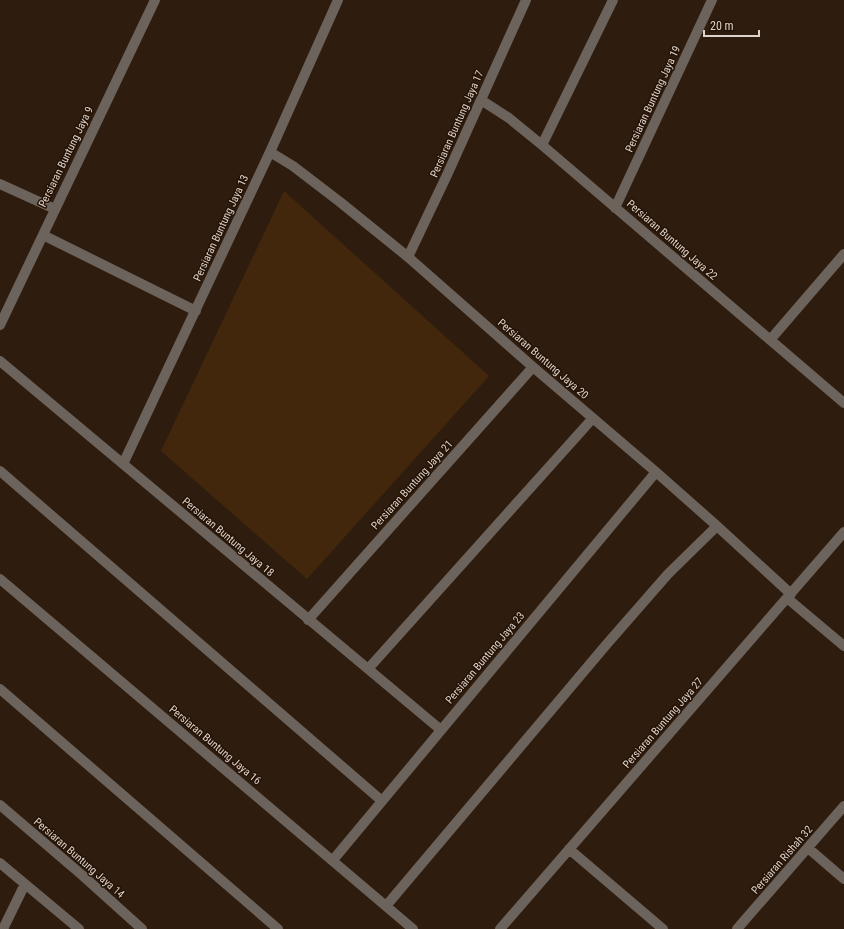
<svg xmlns="http://www.w3.org/2000/svg" width="844" height="929" font-family="'Roboto Condensed',sans-serif">
	<rect width="100%" height="100%" fill="#2e1d0e"/>
	<path fill="#43270d" d="M284 191 489 376 307 579 161 451Z"/>
	<g fill="none" stroke-linecap="round" stroke-linejoin="round">
		<path stroke="#6c635c" stroke-width="10" d="M481 100 509 118 542 145 844 403
			M542 145 613 0
			M270 152 293 166 340 202 408 257 533 367 656 472 717 526 791 594
			M0 184 55 209
			M615 208 712 0
			M43 235 196 311
			M408 257 447 175 526 0
			M0 325 155 0
			M770 340 844 254
			M0 361 441 730
			M123 464 270 152 338 0
			M0 471 382 801
			M0 579 413 929
			M787 598 844 646
			M308 620 533 367
			M368 669 593 418
			M0 689 278 929
			M0 805 82 875 142 929
			M808 848 844 879
			M569 849 663 929
			M333 860 656 472
			M0 863 79 929
			M386 906 606 645 668 574 717 526
			M3 929 25 884
			M500 929 844 532
			M737 929 844 806"/>
	</g>
	<g text-anchor="middle" dominant-baseline="central" stroke-width="3" stroke-linejoin="round" paint-order="stroke">
		<g font-size="11" fill="#ded2c9" stroke="#241306">
			<text transform="translate(653 99) rotate(-65)">Persiaran Buntung Jaya 19</text>
			<text transform="translate(457 124) rotate(-66)">Persiaran Buntung Jaya 17</text>
			<text transform="translate(66 157) rotate(-64)">Persiaran Buntung Jaya 9</text>
			<text transform="translate(221 228) rotate(-65)">Persiaran Buntung Jaya 13</text>
			<text transform="translate(672 240) rotate(41)">Persiaran Buntung Jaya 22</text>
			<text transform="translate(543 359) rotate(41)">Persiaran Buntung Jaya 20</text>
			<text transform="translate(412 485) rotate(-48)">Persiaran Buntung Jaya 21</text>
			<text transform="translate(228 537) rotate(40)">Persiaran Buntung Jaya 18</text>
			<text transform="translate(485 658) rotate(-50)">Persiaran Buntung Jaya 23</text>
			<text transform="translate(663 723) rotate(-49)">Persiaran Buntung Jaya 27</text>
			<text transform="translate(215 745) rotate(40)">Persiaran Buntung Jaya 16</text>
			<text transform="translate(79 858) rotate(41)">Persiaran Buntung Jaya 14</text>
			<text transform="translate(782 860) rotate(-49)">Persiaran Rishah 32</text>
		</g>
	</g>
	<path d="M704 30v6h55v-6" fill="none" stroke="#ded2c9" stroke-width="2"/>
	<text x="710" y="30" font-size="12" fill="#ded2c9" stroke="#241306" stroke-width="3" paint-order="stroke">20 m</text>
</svg>
